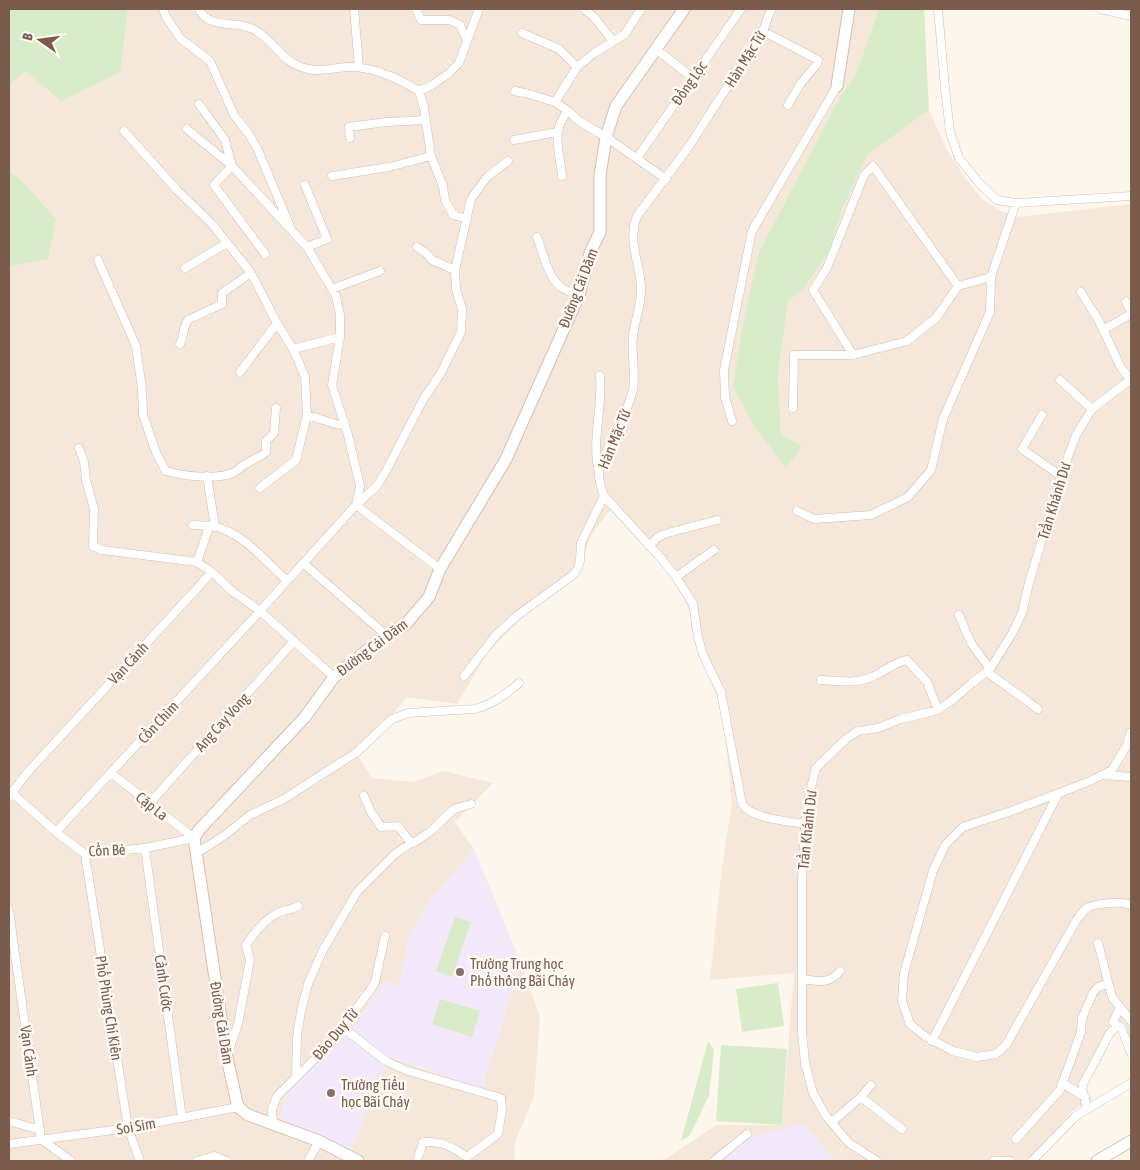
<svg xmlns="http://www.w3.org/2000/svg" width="1140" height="1170" font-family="'Asap Condensed',sans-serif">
	<rect width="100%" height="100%" fill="#fdf6ec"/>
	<path fill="#f5e8da" d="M128 9H879L855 77 842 93 759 252 753 424 802 446 781 434 778 376 788 301 803 290 829 251 843 208 867 155 929 110 947 150 966 179 983 200 1000 210 1019 217 1131 204V1038L1123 1041 1119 1031 1111 1035 1085 1086 1092 1099 1071 1112 1032 1159 1033 1161H834L804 1124 717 1161H662L717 1125H782L794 973 710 980 721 875 732 803 723 713 691 628V613L672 576 610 510 590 537 580 573 523 617 488 652 457 704 407 697 358 756 372 778 413 782 443 771 493 783 455 822 474 849 429 902 410 934 399 986 384 982 352 1029 303 1075 279 1117 351 1150 390 1057 482 1089 521 963 540 1017 534 1097 515 1142 514 1161H9V267L48 259 55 219 21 180 9 171V85L26 71 119 72Z"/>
	<path fill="#f3e8fa" d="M474 849 521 963 482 1089 390 1057 351 1150 279 1118 288 1089 352 1029 384 982 399 986 410 934 429 902Z
		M804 1124 834 1161H717L748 1137Z"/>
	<path fill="#d8ecc9" d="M9 9H128L120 72 61 101 26 71 9 85Z
		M879 9H924L929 110 867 155 843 208 829 251 803 290 788 301 778 376 781 434 802 446 786 468 753 424 733 386 743 324 759 252 842 93 855 77Z
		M9 171 21 180 56 219 48 259 9 267Z
		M455 917 471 922 452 977 436 971Z
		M778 983 784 1026 742 1032 736 989Z
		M440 999 480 1011 472 1037 432 1024Z
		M708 1041 714 1050 709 1096 690 1135 681 1141Z
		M721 1045 787 1049 782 1125 716 1121Z"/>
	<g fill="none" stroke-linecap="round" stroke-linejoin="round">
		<g stroke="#d1beb0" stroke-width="9">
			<path id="street" d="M163 9 166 17 181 39 210 61 234 115 249 134 258 150 289 224
				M199 9C209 30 235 20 253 29 277 42 280 63 308 69 322 72 333 68 347 67 371 66 398 78 419 91
				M354 9 359 67
				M416 9 421 20H450L460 25 467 41
				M584 9 594 17 613 41
				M771 9 763 31 688 148 637 216C627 243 640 261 641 287 642 304 635 319 633 336 631 354 636 371 633 389 629 407 620 425 611 442 607 451 600 463 599 474 599 482 601 488 604 496L660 557 676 577 693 604 698 637 703 655 721 692 742 804C752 819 788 821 805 824
				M938 9 945 88 950 132 959 158 979 183 997 200 1016 203 1131 196
				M1100 9 1131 16
				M763 31 818 60 817 64 801 83 788 105
				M522 33 559 49 577 67
				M656 49 693 78
				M515 91 529 94 555 102 568 111 579 121 606 137 666 179
				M555 102 577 67 593 54 625 34 641 9
				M199 104 225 140 232 166 214 185 265 254
				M187 129 232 166 307 247 336 296 340 315V337L332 385 348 435 360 486 356 505 440 569
				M124 131 177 190 212 224 251 273 277 323 293 349 305 377 307 415 296 460 260 488
				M350 138 349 127 386 122 425 120
				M514 140 557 132
				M637 158 741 9
				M332 176 389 167 431 156
				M562 176C560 151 550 132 568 111
				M305 185 327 239 307 247
				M467 219 453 215 445 200 443 186 431 156 424 108 419 91 432 85 448 74 459 63 479 9
				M537 237C543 252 547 276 561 287 565 291 573 292 579 295
				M417 247 426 253 432 260 455 270
				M98 260 136 346 142 389 143 415 157 455 166 471C184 476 215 480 233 473 238 471 241 466 246 464 253 459 259 458 266 452V441L274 433 276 408
				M185 268 227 243
				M332 289 380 271
				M1081 292 1099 321 1121 368 1131 379
				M1126 302 1131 312
				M1103 330 1131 314
				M180 344C184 336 183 326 188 320L222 304V293L251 273
				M293 349 340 337
				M853 355 813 290 827 268 864 175 873 166 958 286
				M240 372 277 323
				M1060 380 1092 409
				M793 408 794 355H853L907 341 936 318 958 286 991 277
				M307 415 339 425 344 421
				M1042 415 1022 449 1061 476
				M732 421 725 397 724 370 752 231 837 86
				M79 448 84 462 86 480 94 509 93 546 102 550 197 562
				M599 472C591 440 603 408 600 376
				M207 476 215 527
				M797 511 814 519 871 515 908 497 931 470 943 419 990 312 991 277 1016 203
				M193 525C201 526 210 525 217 527 245 535 265 561 286 580
				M649 546 657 538 664 534 717 520
				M303 563 386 635
				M212 572 233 592 260 611 334 677
				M676 577 714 550
				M959 615 971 643 990 669
				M987 672 1038 709
				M464 676 497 634 518 615 573 575 578 568 580 561 581 543 604 496
				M821 680C838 681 856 684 872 677 884 672 894 662 907 660L927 682 938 710
				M1131 732 1127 745 1112 770 1088 782 1017 809 963 827 945 845 933 871 904 973 902 1001 910 1024 926 1037 953 1051 977 1057 996 1054 1006 1045 1076 921C1079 917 1083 911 1087 908 1095 903 1122 901 1131 905
				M111 773 194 838
				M1103 775 1131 777
				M11 792 56 832 85 854 145 848 194 838
				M364 796 371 812 381 827 398 826 411 843
				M9 797 26 774 212 572 197 562 209 527
				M150 803 294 641
				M56 832 260 611 356 505 377 486 386 471 423 400 441 373 461 332 462 309 456 289 455 270 471 199 487 177 508 161
				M145 848 182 1118
				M197 853 225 835 250 815 284 799 357 752 392 719 408 713 475 709C493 704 505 695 519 683
				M85 854 128 1128 140 1161
				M9 911 41 1139
				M1098 943 1112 997 1131 1021
				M802 979C819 981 828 985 840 971
				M1117 1026 1113 1022 1120 1008
				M342 1027 386 1061 405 1070 501 1098 502 1110 498 1134 467 1157C451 1146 443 1141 423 1142L417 1161
				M932 1041 1058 794
				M228 1053 238 1024 250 960 246 945C254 933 263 921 276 914 283 909 290 911 298 906
				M296 1077 297 1037 301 1011 308 984 323 950 357 892 395 854 411 843H413L430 832 454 809 471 804
				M1062 1083 1085 1097
				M861 1097 902 1129
				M1087 1108 1082 1089 1083 1084 1110 1033 1117 1026 1121 1027 1131 1053
				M9 1121 40 1130
				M832 1122 861 1097 871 1085
				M273 1124 272 1109 277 1096 328 1046 369 992 375 982 385 936
				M41 1139 71 1161
				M1016 1139 1060 1090 1081 1032 1082 1018 1093 993 1098 987 1107 984
				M9 1144 128 1128 238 1107
				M197 1161 214 1156 227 1161
				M308 1161 319 1141
				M714 1161 747 1134
				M877 1161 849 1143 826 1116 813 1093 805 1063 802 1032V880L805 824 809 796 816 768 846 739 858 731 878 728 901 719 938 710 951 701 972 683 990 669 1013 632 1022 613 1029 583 1061 476 1076 435 1092 409 1131 379
				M994 1161H1010
				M1032 1161 1076 1116 1131 1083"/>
		</g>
		<g stroke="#d6c0b0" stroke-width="13">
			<path id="secondary" d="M837 86 849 9
				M358 1161 319 1141 248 1115 238 1107 227 1058 194 838 199 830 305 717 334 677 386 635 405 625 429 597 440 569 506 459 579 295 590 253 600 232V176L606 137 616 106 684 9
				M1097 1161 1131 1141"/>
		</g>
		<use href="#street" stroke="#fff" stroke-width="8"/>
		<use href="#secondary" stroke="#fff" stroke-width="11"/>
	</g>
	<g fill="#8d6e63" stroke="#fffaf3" stroke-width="2">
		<circle cx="460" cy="972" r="5"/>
		<circle cx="331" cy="1093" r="5"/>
	</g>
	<g text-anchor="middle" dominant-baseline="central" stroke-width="5" stroke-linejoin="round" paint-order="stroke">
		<g font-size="15" fill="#7a5c4d" stroke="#fffaf3">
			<text transform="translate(745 59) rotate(-58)">Hàn Mặc Tử</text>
			<text transform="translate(689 83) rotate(-55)">Đồng Lộc</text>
			<text transform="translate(578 288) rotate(-69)">Đường Cái Dăm</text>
			<text transform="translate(614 439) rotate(-68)">Hàn Mặc Tử</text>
			<text transform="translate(1054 501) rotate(-73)">Trần Khánh Dư</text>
			<text transform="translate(372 647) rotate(-37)">Đường Cái Dăm</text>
			<text transform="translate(128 663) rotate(-47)">Vạn Cảnh</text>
			<text transform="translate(158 722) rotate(-47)">Cồn Chìm</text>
			<text transform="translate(222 722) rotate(-48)">Ang Cay Vong</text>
			<text transform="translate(152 806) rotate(38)">Cặp La</text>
			<text transform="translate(807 830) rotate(-84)">Trần Khánh Dư</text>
			<text transform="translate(107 850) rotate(-3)">Cồn Bè</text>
			<text transform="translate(164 983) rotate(82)">Cảnh Cước</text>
			<text transform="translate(109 1008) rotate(81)">Phố Phùng Chí Kiên</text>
			<text transform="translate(222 1023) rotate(81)">Đường Cái Dăm</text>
			<text transform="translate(335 1034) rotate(-50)">Đào Duy Từ</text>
			<text transform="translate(29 1051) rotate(82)">Vạn Cảnh</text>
			<text transform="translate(136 1126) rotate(-10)">Soi Sim</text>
		</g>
		<g font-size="15" fill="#785e54" stroke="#fffaf3" text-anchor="start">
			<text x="470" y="963">Trường Trung học<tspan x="470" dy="17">Phổ thông Bãi Cháy</tspan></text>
			<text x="341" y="1084">Trường Tiểu<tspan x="341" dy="17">học Bãi Cháy</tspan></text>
		</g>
	</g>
	<rect width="1140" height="1170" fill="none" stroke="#7a5c4d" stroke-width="20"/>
	<g transform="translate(40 40) rotate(284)" stroke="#fffaf3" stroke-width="4" paint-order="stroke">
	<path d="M0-4L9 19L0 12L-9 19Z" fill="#7a5c4d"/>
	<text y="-8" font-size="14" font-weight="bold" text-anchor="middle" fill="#7a5c4d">B</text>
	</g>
</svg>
